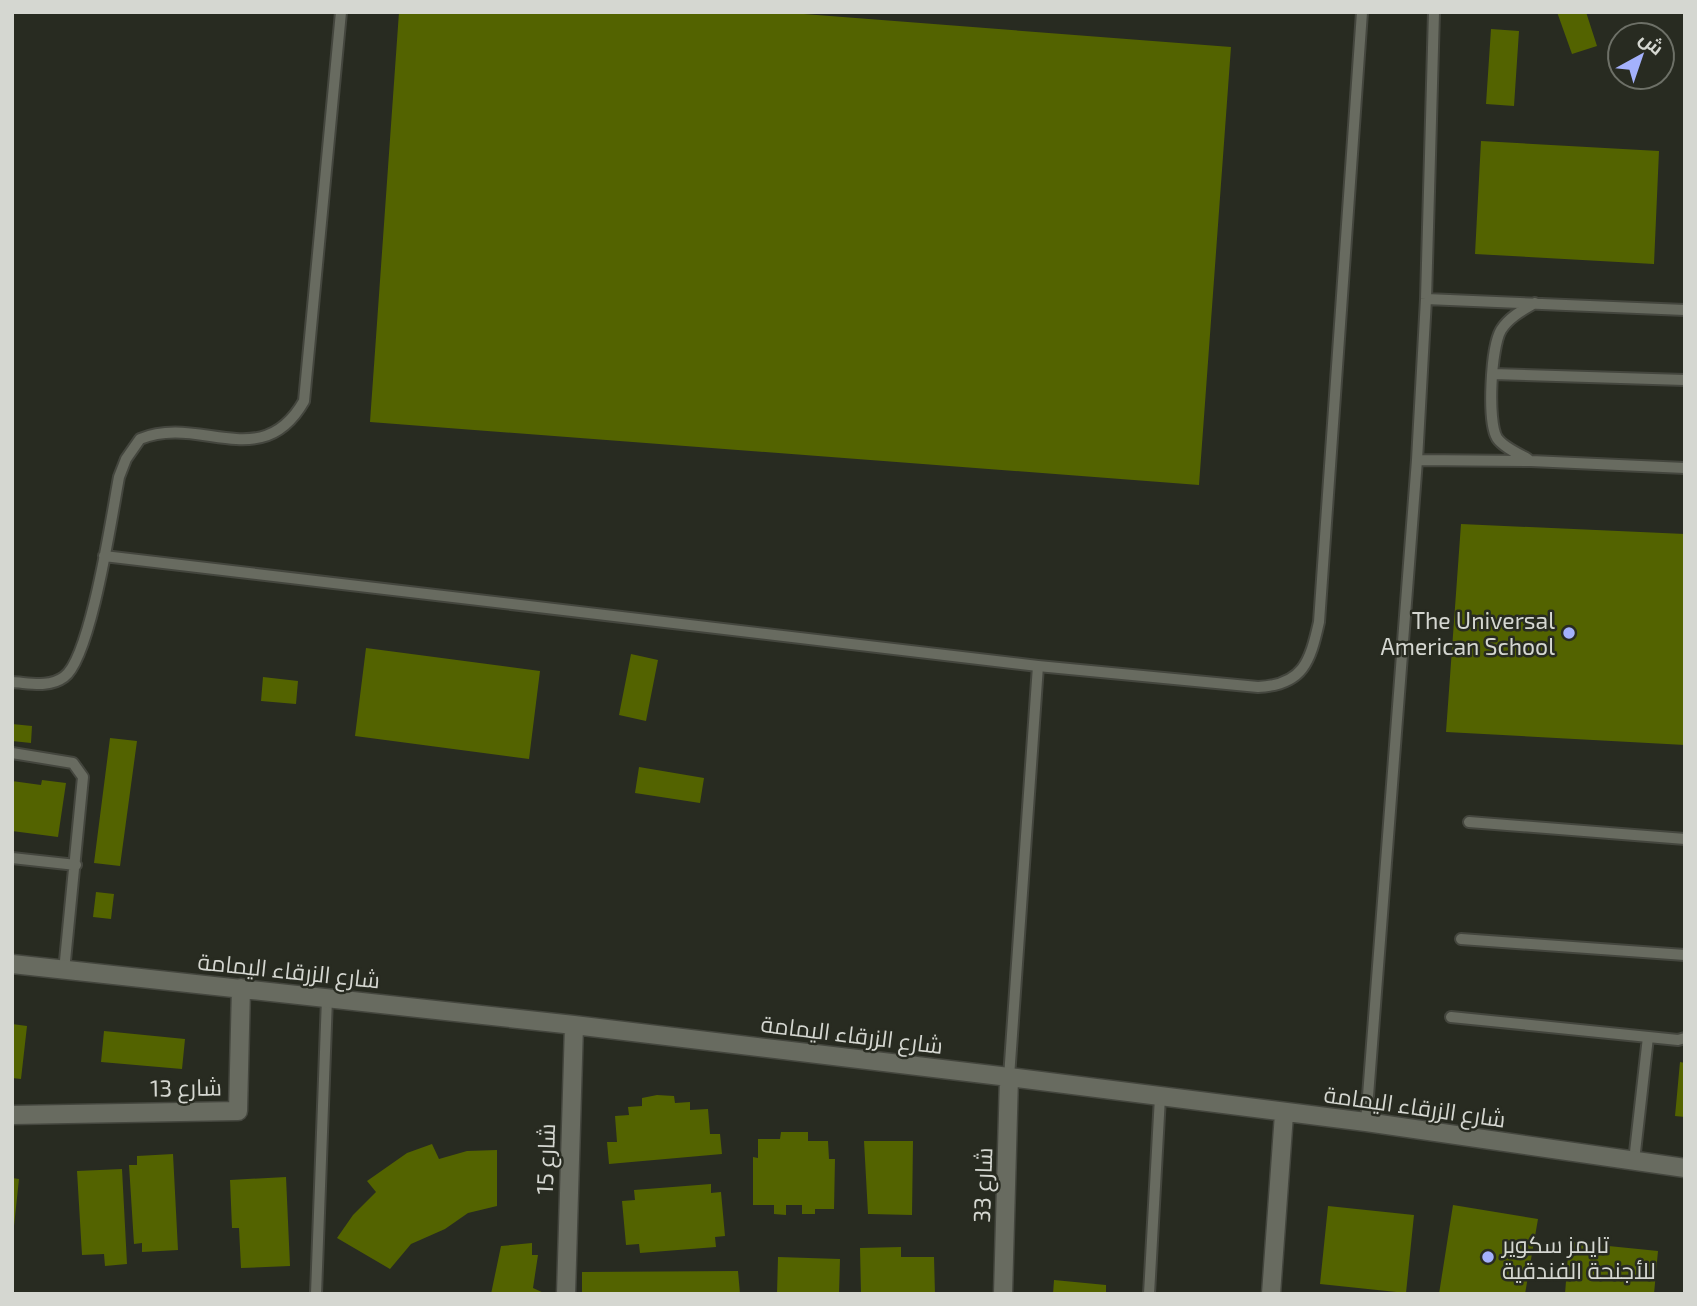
<svg xmlns="http://www.w3.org/2000/svg" width="1697" height="1306" font-family="'Exo 2',Cairo,sans-serif">
	<rect width="100%" height="100%" fill="#282b21"/>
	<path fill="#536300" d="M399 12H778L1231 47 1199 485 370 422Z
		M1557 12H1586L1597 46 1572 54Z
		M1491 29 1519 31 1514 106 1486 104Z
		M1481 141 1659 151 1654 264 1475 254Z
		M1461 524 1685 534V745L1446 732Z
		M366 648 540 671 529 759 355 736Z
		M631 654 658 660 646 721 619 715Z
		M263 677 298 681 296 704 261 701Z
		M12 724 32 726 31 743 12 741Z
		M110 738 137 741 120 866 94 863Z
		M639 767 704 778 700 803 635 793Z
		M42 780 66 783 58 837 12 831V781L41 785Z
		M96 892 114 894 111 919 93 917Z
		M12 1024 27 1026 21 1079 12 1078Z
		M104 1031 185 1039 182 1069 101 1062Z
		M1680 1062 1685 1063V1117L1675 1116Z
		M657 1095 674 1096 675 1103 690 1102V1110L708 1109 710 1134H720L722 1154 609 1164 607 1142H617L615 1116 629 1115 628 1107 642 1106V1098Z
		M781 1132H808V1141H828L829 1159H835L834 1209H815V1214H802V1205H786V1215L774 1214V1205H753V1157L758 1158V1139H780Z
		M864 1141H913L912 1215 868 1214Z
		M432 1144 439 1159 467 1151 497 1150V1206L468 1213 445 1229 411 1244 390 1269 337 1238 353 1215 376 1192 367 1181 407 1153Z
		M173 1154 178 1250 142 1252V1243L134 1244 129 1165H137V1156Z
		M122 1169 127 1264 105 1266 104 1254 82 1255 77 1171Z
		M286 1177 290 1266 241 1268 239 1228H232L230 1180Z
		M12 1178 19 1179 14 1226H12Z
		M711 1184V1193L721 1192 725 1236 715 1237 716 1247 640 1253 639 1244 626 1245 622 1201 635 1200 634 1190Z
		M1453 1205 1538 1219 1525 1294H1439Z
		M1328 1206 1414 1215 1406 1293 1320 1284Z
		M1569 1242 1658 1251 1654 1294H1565Z
		M532 1243V1255H538L533 1288 546 1294H491L501 1246Z
		M901 1247V1257H934L935 1294H861L860 1248Z
		M778 1257 840 1259 839 1294H777Z
		M738 1271 740 1294H582V1272Z
		M1054 1280 1106 1285V1294H1053Z"/>
	<g fill="none" stroke-linecap="round" stroke-linejoin="round">
		<g stroke="#44463e" stroke-width="14">
			<path id="service" d="M1426 299 1685 310
				M1493 374 1685 380
				M1528 459C1519 454 1503 447 1497 438 1487 421 1491 347 1501 330 1509 317 1523 310 1535 303
				M1417 460 1531 461 1685 468
				M104 556 1038 666 1258 687C1303 685 1310 662 1319 622L1362 12
				M12 682C30 683 49 688 64 677 91 658 112 514 119 477L126 459 140 439C200 414 262 475 304 401L341 12
				M12 753 73 763 83 777 64 971
				M1469 822 1685 839
				M12 858 76 865
				M1461 939 1685 955
				M1451 1017 1678 1040 1685 1038
				M1009 1077 1038 666
				M1366 1122 1417 460 1426 299 1434 12
				M1634 1161 1648 1037
				M316 1294 327 998
				M1149 1294 1160 1097"/>
		</g>
		<g stroke="#44463e" stroke-width="21">
			<path id="minor" d="M12 964 574 1025 1009 1077 1366 1122 1685 1168
				M12 1115 238 1111 241 988
				M566 1294 574 1025
				M1003 1294 1009 1077
				M1271 1294 1284 1114"/>
		</g>
		<use href="#service" stroke="#686b60" stroke-width="10"/>
		<use href="#minor" stroke="#686b60" stroke-width="18"/>
	</g>
	<g fill="#a4b1fc" stroke="#282b21" stroke-width="2.5">
		<circle cx="1569" cy="633" r="7"/>
		<circle cx="1488" cy="1257" r="7"/>
	</g>
	<g text-anchor="middle" dominant-baseline="central" stroke-width="5" stroke-linejoin="round" paint-order="stroke">
		<g font-size="23" fill="#d5d7d1" stroke="#282b21" text-anchor="end">
			<text x="1555" y="620">The Universal<tspan x="1555" dy="26">American School</tspan></text>
			<text x="1502" y="1244" text-anchor="start">تايمز سكوير<tspan x="1502" dy="26">للأجنحة الفندقية</tspan></text>
		</g>
		<g font-size="23" fill="#d5d7d1" stroke="#282b21">
			<text transform="translate(289 970) rotate(6)">شارع الزرقاء اليمامة</text>
			<text transform="translate(852 1034) rotate(7)">شارع الزرقاء اليمامة</text>
			<text transform="translate(186 1087) rotate(-1)">شارع 13</text>
			<text transform="translate(1415 1106) rotate(8)">شارع الزرقاء اليمامة</text>
			<text transform="translate(545 1159) rotate(-88)">شارع 15</text>
			<text transform="translate(982 1185) rotate(-88)">شارع 33</text>
		</g>
	</g>
	<rect width="1697" height="1306" fill="none" stroke="#d5d7d1" stroke-width="28"/>
	<g transform="translate(1641 56) rotate(40)"><circle r="33" fill="#282b21" stroke="#6d7067" stroke-width="2"/>
	<path d="M0-5L12 26L0 18L-12 26Z" fill="#a4b1fc"/>
	<text y="-10" font-size="19" font-weight="bold" text-anchor="middle" fill="#d5d7d1">ش</text>
	</g>
</svg>
